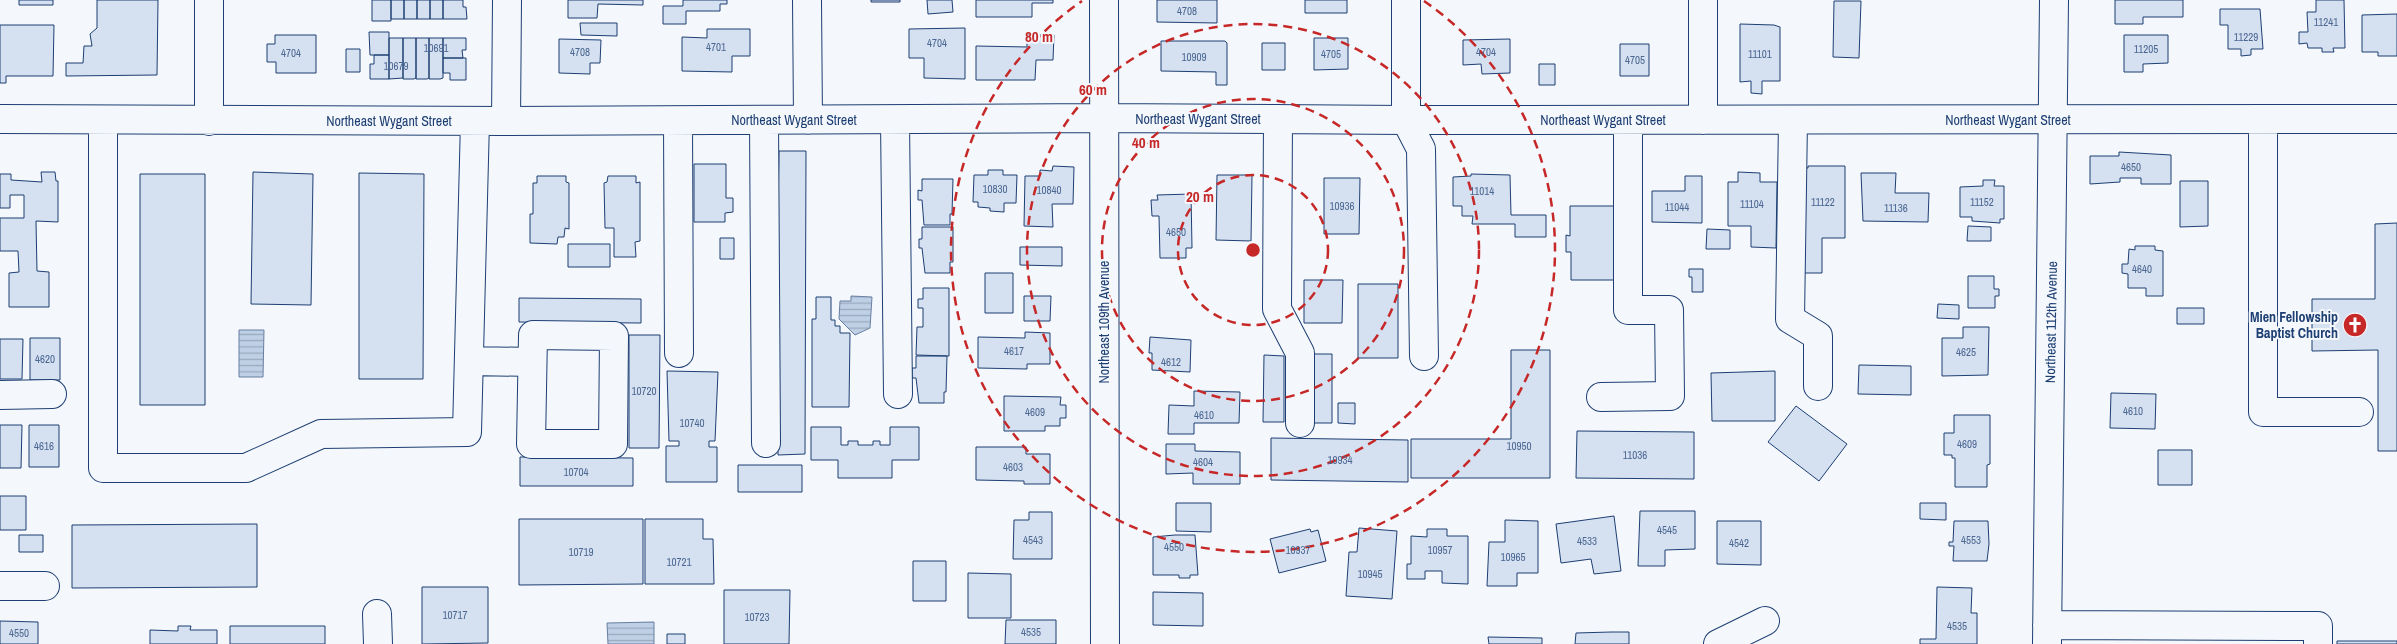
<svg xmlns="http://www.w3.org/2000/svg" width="2397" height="644" font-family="'Archivo Narrow',sans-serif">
	<defs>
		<pattern id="water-rules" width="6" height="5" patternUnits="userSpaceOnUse" patternTransform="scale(1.25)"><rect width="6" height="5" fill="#bed0e5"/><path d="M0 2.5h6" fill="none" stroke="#9aaabe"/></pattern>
	</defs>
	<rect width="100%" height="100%" fill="#f4f7fb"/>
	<path fill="url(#water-rules)" stroke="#687fa3" d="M851 296 872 297 870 328 855 335 839 319 840 301H851Z
		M239 330H264L263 377H239Z
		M654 622V644H608L607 623Z"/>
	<path fill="#d5e0f0" stroke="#1d3f73" d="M19 0H53V5H19Z
		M97 0H158L157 75 66 76V63H83L84 46H92L90 34 97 28Z
		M372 0H391V21H372Z
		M391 0H404V19H391Z
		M404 0H417V19H404Z
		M417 0H430V19H417Z
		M430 0H443V19H430Z
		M443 0H463V7H466L467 19H443Z
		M568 0H643V5L598 4 597 18H568Z
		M683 0H727V4H720V11H686V24H663V6H683Z
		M871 0H900V2H871Z
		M927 0H952L953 12 928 14Z
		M976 0H1053V3H1032V17H976Z
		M1157 0H1217V23L1157 22Z
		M1305 0H1347V13H1305Z
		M2115 0H2183V17H2143V24H2115Z
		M2316 0H2344L2345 48H2333L2334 52H2322V48H2308L2307 43 2299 44V32H2308L2307 12H2316Z
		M1834 1H1861L1859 58 1833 57Z
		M2220 9H2260L2263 49H2251V55L2241 56V49H2228V25H2220Z
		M2397 14V56H2378V52H2362V15Z
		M580 23H617V36L581 35Z
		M1740 24 1774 25 1780 27V81H1762V94L1751 93V81L1740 82Z
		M0 25H54L53 76H6V83H0Z
		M965 28V79L924 78V58H909V29Z
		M707 29H750V56H732V72L682 71V37L707 38Z
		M369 32H389V55H370Z
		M275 35H316V73H276V62H267V44H275Z
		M1027 35H1054L1053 60H1036L1035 80H976V46L1027 47Z
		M2124 35H2168V63L2143 64V72H2124Z
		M389 38H403V78L389 79Z
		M403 38H416V78L414 79H403Z
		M416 38H429V78L427 79H416Z
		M429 38H443V78L440 79H429Z
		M443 38H466V50H462L463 58H443Z
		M1314 38H1348V69L1314 70Z
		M559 39 601 40 600 63H590V74L559 73Z
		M1510 39V73L1482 74 1481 64 1463 65V40Z
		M1161 41H1225L1227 43V85H1216V72L1161 71Z
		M1262 43H1285V70H1262Z
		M1620 44H1649V76H1620Z
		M346 49H360V72H346Z
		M374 55H389V79H370V64H374Z
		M443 58H466V80H450V73H443Z
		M1539 64H1555V85H1539Z
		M779 151H806L805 454 778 455 777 273Z
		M2119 152 2171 155V184H2141V178H2120V182L2090 184V156H2119Z
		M694 164H726V198H733V212L725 213V222H694Z
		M1053 166 1074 167 1073 204H1052L1053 227 1024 226 1025 176H1040V170L1052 171Z
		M1808 166H1845V238H1822V273H1801L1802 168H1808Z
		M988 170H1003V175H1017L1016 203H1004V212L990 211V208L978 207V202H973L974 175H988Z
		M41 172H55L56 181H58V222L36 221 37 271 49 272V307H9V273L19 272 18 251H0V218H24V195H10V208H0V174H11V180L42 182Z
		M253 172 313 174 311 305 251 304Z
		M1738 172 1760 173V182H1777L1776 248 1751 247V226H1728V182H1738Z
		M359 173 424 174 423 379H359Z
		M1861 173H1896L1895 193H1929L1928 222 1863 221Z
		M140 174H205V405H140Z
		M1471 174 1510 175 1511 215H1546V237H1515V224H1472L1473 216H1462V206H1453V177L1471 176Z
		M1217 175H1252L1251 241 1216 240Z
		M537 176H566V182L569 183V229L565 228 564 237H558L557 244 530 243V214H533V183H537Z
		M608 176H636V183L640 182V241L635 242 636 257H614V228H605L604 183 607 182Z
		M1685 176H1702V223L1652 222V191H1685Z
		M1324 178H1360L1359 234H1324Z
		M922 179H953L952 214H950V225H924L922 200H918V190L922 191Z
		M1983 180H1995L1994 186H2004V219H2000V223L1972 221V217H1960V187L1983 186Z
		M2180 181H2208V226L2180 227Z
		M1191 194 1192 248H1186V258H1160L1159 216H1152L1151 200H1158L1157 195Z
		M1570 206H1615L1614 280H1571V252H1566V235L1570 236Z
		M2397 223V451H2378V350L2312 351V299H2375V224Z
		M1968 226 1991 227V241H1967Z
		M922 227H953V262H950V273H925L922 248H919V239H922Z
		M1707 229 1730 230V249H1706Z
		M720 238H734V259H720Z
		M568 244H610V267H568Z
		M2135 246H2155V250L2163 251V296H2146V288H2128V274L2122 273V264H2128L2129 249 2135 250Z
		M1020 247H1062V266L1020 265Z
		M1689 269H1703V292H1692V277H1689Z
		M985 273H1013V313H985Z
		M1968 276H1994V289H1999V296H1995V308H1968Z
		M1304 280H1343L1342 323H1304Z
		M1358 284H1398V358H1358Z
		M923 288H949V356L916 355 917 327H923V308H918V299H923Z
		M1024 296H1051L1050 321H1024Z
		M816 297H831V320H835V326H840V333H850L849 407H812V319H816Z
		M519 298 641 299V323L519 322Z
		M1938 304 1959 305V319L1937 318Z
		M2177 308H2204V324H2177Z
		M1963 327H1989L1988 375 1942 376V338H1963Z
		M1025 332 1050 333V364H1027V369L978 368V337L1025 338Z
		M629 335H660L659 448H629Z
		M1150 337 1191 340 1190 372 1152 370V353H1149Z
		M30 338H60V380H30Z
		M0 339H23L22 379H0Z
		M1511 350H1550V478H1411V439H1511Z
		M1312 354H1332V423H1311Z
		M1264 355 1284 356V422H1263Z
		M916 356H947L946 392H944V403H919L916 378H912V368H916Z
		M1859 365 1911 366V395L1858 394Z
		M667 371 718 372 715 441H709V447H717V482H666V446H679V441H669Z
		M1775 371V421H1712L1711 373Z
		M1194 391 1240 392 1239 423H1194V434H1168L1169 405 1194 406Z
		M2111 393 2156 394 2155 429 2110 428Z
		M1004 396 1061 397 1060 405H1066V418H1060V426H1045V431H1004Z
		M1338 403H1355V424L1338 423Z
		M1796 406 1847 444 1819 481 1768 442Z
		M1954 415H1990V464L1987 465V487H1955V458H1952V455H1944V433H1954Z
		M0 425H22L21 468H0Z
		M29 425H59V467H29Z
		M811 427H841V445H848V441H858V445H873V441H880V445H890V427H919V460H892V478H838V460H811Z
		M1577 431 1694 432V479L1576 478Z
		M1271 438 1408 440V482L1271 480Z
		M1166 444H1195V451L1240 452V484H1193V473L1166 474Z
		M976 447H1026V454H1050V484H1024V481L976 480Z
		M2158 450H2192V485H2158Z
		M520 457 633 458V486H520Z
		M738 465H802V492H738Z
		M0 496H26V530H0Z
		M1176 503H1211V532L1176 531Z
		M1920 503H1946V520L1920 519Z
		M1640 511H1695V549L1665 550V566H1638Z
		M1029 512H1052V559H1013L1014 520H1029Z
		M1614 516 1621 571 1594 574 1591 559 1561 563 1556 524Z
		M519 519H643V584L519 585Z
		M645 519H703V539H713L714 584H645Z
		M1505 520 1538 521V573H1517V586H1487L1489 542H1505Z
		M1717 521H1761V565L1717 564Z
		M1954 521H1988L1989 544 1987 561H1953L1954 546H1949V542H1953Z
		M257 524V587L72 588V525Z
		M1359 528 1397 531 1392 599 1346 596 1349 552H1357Z
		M1310 529 1311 532 1318 530 1326 561 1279 573 1270 539Z
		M1427 529H1447V536H1468V584L1442 583V571H1425V579H1407V564H1411V536L1427 537Z
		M19 535H43V552H19Z
		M1175 535H1195L1198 575H1190V578H1179V575H1153V537Z
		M913 561H946V601H913Z
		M968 573 1011 574V618H968Z
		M422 587H488V643L422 644Z
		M1937 587 1972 588 1971 613H1977V644H1920V639H1936Z
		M724 590H790L789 644H724Z
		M1153 592 1203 593V626L1153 625Z
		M1006 620H1056V644H1005Z
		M0 621 38 622V644H0Z
		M178 626H191L190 630H217V644H150V630L178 631Z
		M230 626H325V644H230Z
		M1611 632H1629V644H1575L1576 633Z
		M667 634H685V644H667Z
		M1488 637 1542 638V644H1489Z
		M2337 641H2397V644H2337Z"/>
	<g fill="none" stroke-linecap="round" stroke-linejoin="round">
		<g stroke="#1d3f73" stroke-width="30">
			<path id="minor" d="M209 0V121
				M807 0 808 120
				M1104 0 1105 644
				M1406 0V120L1421 149 1424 356
				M1703 0V120
				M0 119 506 121 1103 118 1406 120 2397 119
				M1278 119 1277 309 1300 353V423
				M2263 119V412H2359
				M103 120V468H246L321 434 467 432 475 121
				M764 120 766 443
				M895 120 898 394
				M1793 120 1790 319 1818 336V386
				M506 121 507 0
				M678 121 679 353
				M533 335 614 336 613 444H531Z
				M469 361 532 362
				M0 395 52 394
				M1601 397 1670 396 1669 310H1628V120
				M0 586H45
				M377 614 378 644
				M2047 625 2318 626V644
				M1718 644 1765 621
				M2047 644 2054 0"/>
		</g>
		<use href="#minor" stroke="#f4f7fb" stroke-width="28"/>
	</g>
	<g fill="none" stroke="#c62828" stroke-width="2.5" stroke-dasharray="9 6">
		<circle cx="1253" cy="250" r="75"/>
		<circle cx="1253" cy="250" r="151"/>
		<circle cx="1253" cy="250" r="226"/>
		<path d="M1424 1A302 302 0 1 1 1082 1"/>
	</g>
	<defs>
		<g id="church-disc" transform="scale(1.25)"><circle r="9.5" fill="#c62828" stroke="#f4f7fb"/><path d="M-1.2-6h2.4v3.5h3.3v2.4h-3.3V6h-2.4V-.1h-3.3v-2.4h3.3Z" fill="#fff"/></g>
	</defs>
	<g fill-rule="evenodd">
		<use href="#church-disc" x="2355" y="325"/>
	</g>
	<g text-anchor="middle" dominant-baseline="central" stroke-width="4" stroke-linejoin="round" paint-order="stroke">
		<g font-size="11" fill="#4b6792">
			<text x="1187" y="11">4708</text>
			<text x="2326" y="22">11241</text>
			<text x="2246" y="37">11229</text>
			<text x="937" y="43">4704</text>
			<text x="716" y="47">4701</text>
			<text x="436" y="48">10691</text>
			<text x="2146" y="49">11205</text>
			<text x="580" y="52">4708</text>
			<text x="1486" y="52">4704</text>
			<text x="291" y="53">4704</text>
			<text x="1331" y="54">4705</text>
			<text x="1760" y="54">11101</text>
			<text x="1194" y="57">10909</text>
			<text x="1635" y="60">4705</text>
			<text x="396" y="66">10679</text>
			<text x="2131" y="167">4650</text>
			<text x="995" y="189">10830</text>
			<text x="1049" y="190">10840</text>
			<text x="1482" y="191">11014</text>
			<text x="1823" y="202">11122</text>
			<text x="1982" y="202">11152</text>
			<text x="1752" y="204">11104</text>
			<text x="1342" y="206">10936</text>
			<text x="1677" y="207">11044</text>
			<text x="1896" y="208">11136</text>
			<text x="1176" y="232">4650</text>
			<text x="2142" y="269">4640</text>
			<text x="1014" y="351">4617</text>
			<text x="1966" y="352">4625</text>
			<text x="45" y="359">4620</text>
			<text x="1171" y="362">4612</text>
			<text x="644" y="391">10720</text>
			<text x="2133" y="411">4610</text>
			<text x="1035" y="412">4609</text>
			<text x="1204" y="415">4610</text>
			<text x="692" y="423">10740</text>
			<text x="1967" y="444">4609</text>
			<text x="44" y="446">4616</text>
			<text x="1519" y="446">10950</text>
			<text x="1635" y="455">11036</text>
			<text x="1340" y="460">10934</text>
			<text x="1203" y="462">4604</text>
			<text x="1013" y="467">4603</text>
			<text x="576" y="472">10704</text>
			<text x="1667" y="530">4545</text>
			<text x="1033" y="540">4543</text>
			<text x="1971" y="540">4553</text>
			<text x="1587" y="541">4533</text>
			<text x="1739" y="543">4542</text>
			<text x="1174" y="547">4550</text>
			<text x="1298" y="550">10937</text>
			<text x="1440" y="550">10957</text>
			<text x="581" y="552">10719</text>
			<text x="1513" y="557">10965</text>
			<text x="679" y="562">10721</text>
			<text x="1370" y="574">10945</text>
			<text x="455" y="615">10717</text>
			<text x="757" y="617">10723</text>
			<text x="1957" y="626">4535</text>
			<text x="1031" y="632">4535</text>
			<text x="19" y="633">4550</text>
		</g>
		<g font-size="14" fill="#1d3f73" stroke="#f4f7fb">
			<text x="1198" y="119">Northeast Wygant Street</text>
			<text x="794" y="120">Northeast Wygant Street</text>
			<text x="1603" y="120">Northeast Wygant Street</text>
			<text x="2008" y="120">Northeast Wygant Street</text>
			<text x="389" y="121">Northeast Wygant Street</text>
			<text transform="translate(1104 322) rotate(-90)">Northeast 109th Avenue</text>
			<text transform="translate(2051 322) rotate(-89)">Northeast 112th Avenue</text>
		</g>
		<g font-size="14" font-weight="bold" fill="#1d3f73" stroke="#f4f7fb" text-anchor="end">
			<text x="2338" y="317">Mien Fellowship<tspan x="2338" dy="16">Baptist Church</tspan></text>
		</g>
	</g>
	<circle cx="1253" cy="250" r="8" fill="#c62828" stroke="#f4f7fb" stroke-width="2.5"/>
	<g font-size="15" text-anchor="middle" font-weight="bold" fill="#c62828" stroke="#f4f7fb" stroke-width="4" stroke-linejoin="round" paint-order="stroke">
		<text x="1039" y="42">80 m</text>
		<text x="1093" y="95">60 m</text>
		<text x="1146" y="148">40 m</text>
		<text x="1200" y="202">20 m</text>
	</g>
</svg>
